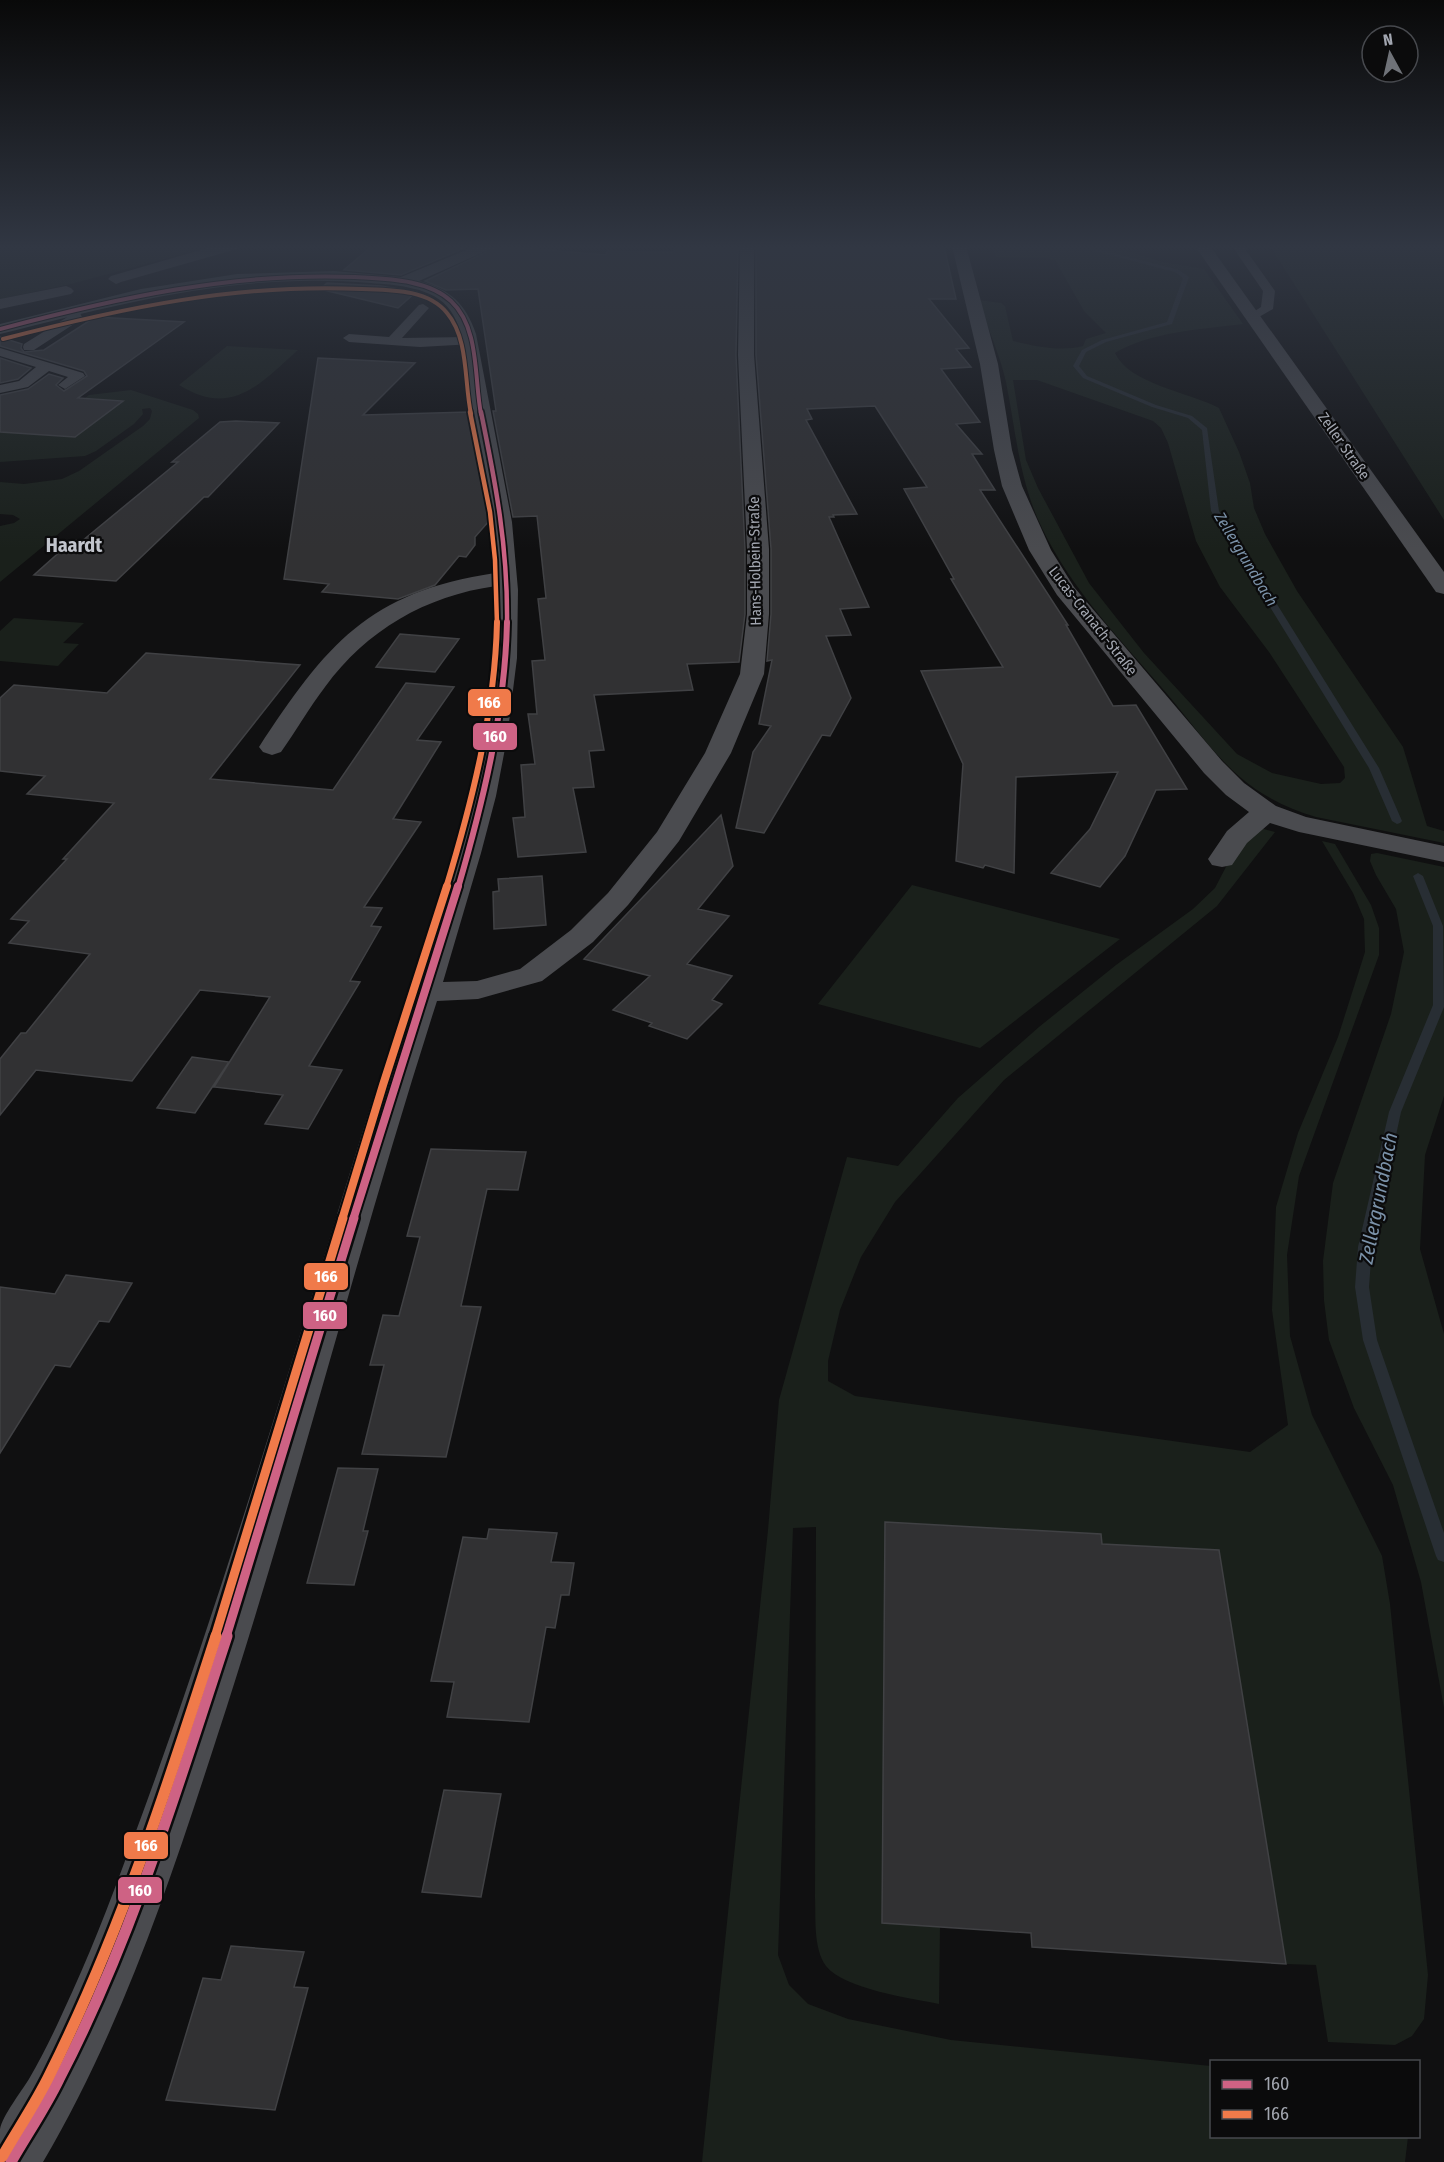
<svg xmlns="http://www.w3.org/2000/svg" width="1444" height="2162" font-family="'Fira Sans Condensed',sans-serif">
	<rect width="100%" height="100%" fill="#101011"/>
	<path fill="#1a201b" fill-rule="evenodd" d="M0 246H213L71 284 0 299Z
		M991 246H1109L1163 262 1204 269 1243 324C1204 329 1149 332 1115 353 1129 384 1189 392 1219 408L1239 452 1250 483 1254 508 1265 534 1297 591 1403 747 1427 826 1444 831V843L1316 817C1288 809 1262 796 1240 777 1213 754 1191 722 1168 695 1123 642 1072 591 1042 528 1019 481 1016 432 1006 382 1000 355 987 327 979 300L1001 303 1005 306 1013 341C1036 346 1059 352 1083 346L1086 339 1106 333 1084 311 1055 260 1045 258 996 257ZM1013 380H1037L1153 421 1161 428 1168 443 1196 541 1220 587 1269 652 1344 767 1345 778 1340 783 1321 784 1272 773 1237 754 1144 653 1089 583 1038 488 1026 460Z
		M1270 246H1444V520Z
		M227 346 298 350C260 384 232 418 179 385Z
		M131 390 193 410 198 414 199 418 0 582V526L14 523 20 519 13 515 0 514V482L24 484 62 479 79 471 143 426 150 419 152 411 150 408 142 409 143 414 134 424 96 451 85 456 0 462V432L75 437 122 401 85 398 89 395Z
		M14 618 84 623 63 643 79 644 58 666 0 661V631Z
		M1260 828 1275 832 1217 906 1004 1080 895 1202 861 1257 840 1310 828 1361V1381L855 1396 1250 1452 1288 1425 1272 1310 1276 1207 1298 1133 1338 1037 1365 952 1364 919 1353 893 1322 841 1335 844 1371 905 1379 928V955L1299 1176 1287 1255 1290 1336 1312 1415 1382 1556 1390 1604 1428 1975 1424 2019 1412 2036 1395 2045 1328 2042 1316 1965 1286 1964 1219 1551 1102 1544 1101 1535 885 1522 882 1922 940 1927 939 2004C910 1998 844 1989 826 1966 813 1948 816 1918 815 1898L816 1527 793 1528 778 1955 789 1985 808 2004 848 2019 951 2040 1211 2066 1212 2136 1408 2137 1405 2162H702L768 1530 779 1400 847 1157 898 1166 958 1098 1039 1027 1116 965 1193 909 1215 888 1228 863Z
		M1377 853 1444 867V1096L1425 1155 1420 1249 1444 1334V1708L1421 1582 1393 1485 1354 1408 1329 1340 1324 1300 1323 1261 1333 1183 1391 1014 1404 952 1396 909 1376 875 1370 861 1371 854Z
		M912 885 1120 939 980 1048 818 1004Z"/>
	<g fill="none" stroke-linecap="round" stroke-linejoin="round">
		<path fill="#282e34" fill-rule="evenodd" d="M1076 246H1086L1179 270 1189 277 1172 324 1106 342 1086 352 1079 366 1087 376 1156 405 1192 416 1207 428 1219 511 1379 768 1402 821 1400 823 1397 824 1392 821 1369 768 1211 511 1202 430 1188 418 1152 407 1083 378 1073 366 1082 350 1102 340 1167 322 1183 278 1175 272Z
			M1418 873 1423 876 1443 926 1444 1007 1401 1112 1372 1247 1369 1287 1377 1340 1444 1533V1562L1438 1560 1436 1556 1363 1340 1355 1287 1358 1247 1389 1112 1433 1005V926L1413 876Z"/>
	</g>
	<path fill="#313133" stroke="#404144" stroke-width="1.5" d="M372 246H469L401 275 344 270Z
		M499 246 606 255 607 251 674 252V246H738L736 355 745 549V614L739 662 687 664 693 690 594 695 604 750 589 751 594 787 573 788 586 852 518 857 513 818 525 817 521 765 535 764 528 714H537L532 661 545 660 538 599 546 598 537 516 513 517 493 411H496L478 289 446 290 425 281Z
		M756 246H944L956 299H929L969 348 956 349 971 367 941 369 980 422 956 424 982 454H972L995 490H980L1068 625H1066L1113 706 1136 705 1187 789 1156 790 1125 856 1100 887 1051 873 1090 829 1118 772 1016 777 1014 873 985 865 983 868 956 861 963 764 921 671 1003 667 951 579H954L904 489 927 487 875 406 807 409 812 419 806 420 857 514 833 515 834 517H829L869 607 840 609 851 635 826 636 851 698 830 736 822 735 764 833 736 828 753 752 771 726 759 724 772 660 767 661 771 614V549L756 355Z
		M327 283 381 286 416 292 398 308 320 289Z
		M95 317 184 322 78 398 123 401 75 437 0 432V395L28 389 49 374 63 378 56 385 64 391 87 376 84 371 0 346V337L22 344 21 348 24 352 44 350Z
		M0 358 31 368 18 379 0 383Z
		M318 358 415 363 363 415 469 412 483 474 489 521 475 537V545L466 557 459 556 435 585 398 599 322 592 329 584 284 579Z
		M236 421 279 423 208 497H204L116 581 34 575 73 540 82 541 178 462H172L220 422Z
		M400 634 459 639 435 672 376 667Z
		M146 653 300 665 210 779 333 790 406 683 454 687 417 740 441 742 393 819 421 822 364 907 382 908 371 926 381 927 350 981 360 982 309 1066 342 1070 308 1129 265 1124 283 1095 214 1087 270 997 200 990 132 1081 36 1070 0 1115V1059L21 1033H26L90 954 9 943 29 921 11 919 67 859H63L114 803 27 794 45 776 0 771V698L14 685 107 693Z
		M721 815 733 866 698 909 729 916 687 964 732 976 712 1000 722 1004 687 1039 649 1026 652 1023 613 1010 650 976 584 959Z
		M542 876 546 925 494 929 493 892 499 891 498 879Z
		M192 1057 229 1062 195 1113 157 1108Z
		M431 1149 526 1152 518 1190 487 1189 461 1306 481 1307 446 1457 362 1454 384 1365H370L383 1315 399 1316 420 1237 407 1236Z
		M66 1275 132 1283 109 1322 99 1321 70 1367 55 1365 0 1453V1287L55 1294Z
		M338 1468 378 1469 363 1531H368L354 1585 307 1583Z
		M885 1522 1101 1534 1102 1544 1219 1550 1286 1964 1032 1947 1031 1933 882 1923Z
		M489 1529 557 1533 551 1562 574 1563 569 1595H561L555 1628 546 1627 529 1722 447 1717 454 1682 431 1681 463 1537 487 1539Z
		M444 1790 501 1794 481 1897 422 1892Z
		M231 1946 304 1952 294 1987 308 1988 275 2110 166 2100 203 1978 221 1980Z"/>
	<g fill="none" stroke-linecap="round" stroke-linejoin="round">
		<path fill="#4a4b4f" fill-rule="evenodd" d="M1232 246H1243L1275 291 1273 309 1252 321 1246 317 1261 307 1263 291Z
			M423 304 429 308 402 338 468 337 474 341 473 344 420 347 349 342 343 338 349 334 389 337 419 305Z
			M73 306 77 307 82 317 80 320 34 350H24L23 347 24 344 69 316 67 310Z
			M0 348 83 373 85 376 65 389 58 385 68 377 49 371 28 387 0 393V385L19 381 36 367 0 356Z"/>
		<path fill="#4a4b4f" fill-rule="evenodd" d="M214 246H239L237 249 121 282 116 284 108 279 111 276Z
			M476 246H497L419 281C450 289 466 304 476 334L512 522 518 590 517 658 507 738 496 796 481 853 443 982 477 981 520 969 571 930 608 893 657 832 705 753 740 674 747 614V549L738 355 740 246H754V355L769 549V614L764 674 731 753 679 841 628 905 593 942 542 981 478 999 437 1001C358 1246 296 1496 216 1740 169 1885 120 2031 43 2162H0C0 2152 0 2139 0 2129 3 2115 21 2092 29 2079 42 2057 53 2034 63 2012 88 1959 109 1905 129 1850 217 1615 287 1375 361 1137 416 957 494 781 496 590V586C425 596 367 630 325 687 309 708 296 731 281 752L272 755 263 752 259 747C326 645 368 592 495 573 494 540 491 506 485 474 480 450 474 427 470 403 465 374 468 335 450 310 434 287 396 285 371 283 238 272 127 302 0 334V324L141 289 237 274 334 271 401 277Z
			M952 246H966L998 364 1012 450 1022 486 1051 550 1074 587 1222 761 1244 783 1276 806 1306 817 1444 846V862L1299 832 1270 823 1247 843 1232 865 1222 867 1212 865 1208 859 1227 831 1249 812 1226 795 1204 773 1057 595 1029 550 1002 486 994 450 980 364Z
			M66 286 71 288 74 291 71 294 0 309V299Z"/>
		<path fill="#4a4b4f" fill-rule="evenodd" d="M1195 246H1210L1444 572V594L1436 592Z"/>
		<g stroke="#0b0b0c" stroke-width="6">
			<path id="bus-1-far5" d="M0 329C117 298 234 272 355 277 386 279 427 279 451 301 480 328 474 379 481 414"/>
		</g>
		<g stroke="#0b0b0c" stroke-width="8">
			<path id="bus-1-far4" d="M481 412C496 485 508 548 507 624"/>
		</g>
		<g stroke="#0b0b0c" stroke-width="10">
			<path id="bus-1-far3" d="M458 888C483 802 505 713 507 622"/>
		</g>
		<g stroke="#0b0b0c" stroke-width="12">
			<path id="bus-1-far2" d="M353 1220 458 886"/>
		</g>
		<g stroke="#0b0b0c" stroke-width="14">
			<path id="bus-1-far1" d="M226 1637 354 1218"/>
		</g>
		<g stroke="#0b0b0c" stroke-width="16">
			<path id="bus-1" d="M11 2162C27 2134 45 2108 59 2079 132 1939 178 1785 227 1636"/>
		</g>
		<g stroke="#0b0b0c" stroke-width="6">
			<path id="bus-2-far5" d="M3 339C122 308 239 283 362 289 390 290 428 289 447 313 469 339 464 382 471 414"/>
		</g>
		<g stroke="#0b0b0c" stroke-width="8">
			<path id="bus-2-far4" d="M470 412 490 512 495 560 497 624"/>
		</g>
		<g stroke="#0b0b0c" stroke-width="10">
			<path id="bus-2-far3" d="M446 888C472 802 495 712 497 622"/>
		</g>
		<g stroke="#0b0b0c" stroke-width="12">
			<path id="bus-2-far2" d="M342 1220 383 1085 447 886"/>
		</g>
		<g stroke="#0b0b0c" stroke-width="14">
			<path id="bus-2-far1" d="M215 1637 343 1218"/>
		</g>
		<g stroke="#0b0b0c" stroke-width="16">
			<path id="bus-2" d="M2 2157C18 2129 36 2103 50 2074 120 1934 168 1785 216 1636"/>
		</g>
		<use href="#bus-1-far5" stroke="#ce6284" stroke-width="4"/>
		<use href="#bus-1-far4" stroke="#ce6284" stroke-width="4.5"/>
		<use href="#bus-1-far3" stroke="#ce6284" stroke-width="6"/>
		<use href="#bus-1-far2" stroke="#ce6284" stroke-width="8"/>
		<use href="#bus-1-far1" stroke="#ce6284" stroke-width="9"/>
		<use href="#bus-1" stroke="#ce6284" stroke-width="11"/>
		<use href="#bus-2-far5" stroke="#f07a4a" stroke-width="4"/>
		<use href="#bus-2-far4" stroke="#f07a4a" stroke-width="4.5"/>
		<use href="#bus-2-far3" stroke="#f07a4a" stroke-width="6"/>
		<use href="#bus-2-far2" stroke="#f07a4a" stroke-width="8"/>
		<use href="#bus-2-far1" stroke="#f07a4a" stroke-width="9"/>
		<use href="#bus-2" stroke="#f07a4a" stroke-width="11"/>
	</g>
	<linearGradient id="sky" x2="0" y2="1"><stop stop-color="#090909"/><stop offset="0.45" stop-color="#313743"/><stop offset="1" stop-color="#313743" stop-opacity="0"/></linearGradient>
	<rect width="1444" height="549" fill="url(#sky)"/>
	<g text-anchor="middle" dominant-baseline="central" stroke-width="4.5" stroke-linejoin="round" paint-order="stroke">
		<g font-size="15" fill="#a2a6b0" stroke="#0b0b0c">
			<text transform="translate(1344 446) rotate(55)">Zeller Straße</text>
			<text transform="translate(755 561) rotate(-91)">Hans-Holbein-Straße</text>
			<text transform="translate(1093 621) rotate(52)">Lucas-Cranach-Straße</text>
		</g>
		<g font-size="16" font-style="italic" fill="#7b92a9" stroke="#0b0b0c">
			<text transform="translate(1246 559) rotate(59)">Zellergrundbach</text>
		</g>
		<g font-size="20" font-weight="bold" fill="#c2c5cd" stroke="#0b0b0c">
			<text x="74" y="545">Haardt</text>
		</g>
		<g font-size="20" font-style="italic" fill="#7b92a9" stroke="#0b0b0c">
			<text transform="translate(1378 1198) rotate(-79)">Zellergrundbach</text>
		</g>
	</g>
	<g stroke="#0b0b0c" stroke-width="2">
		<rect x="467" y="688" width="45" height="29" rx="6" fill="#f07a4a"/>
		<rect x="472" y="722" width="46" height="29" rx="6" fill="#ce6284"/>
		<rect x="303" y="1262" width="46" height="29" rx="6" fill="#f07a4a"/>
		<rect x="302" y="1301" width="46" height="29" rx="6" fill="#ce6284"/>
		<rect x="123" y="1831" width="46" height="29" rx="6" fill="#f07a4a"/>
		<rect x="117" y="1876" width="46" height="28" rx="6" fill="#ce6284"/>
	</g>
	<g font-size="16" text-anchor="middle" font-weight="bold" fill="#fff">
		<text x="489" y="708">166</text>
		<text x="495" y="742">160</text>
		<text x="326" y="1282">166</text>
		<text x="325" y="1321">160</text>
		<text x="146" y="1851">166</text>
		<text x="140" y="1896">160</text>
	</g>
	<rect x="1210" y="2060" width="210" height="78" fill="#0b0b0c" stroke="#47494e" stroke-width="1.5"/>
	<rect x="1222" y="2080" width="30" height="9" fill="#ce6284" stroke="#47494e" stroke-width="1.5"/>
	<text x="1264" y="2090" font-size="18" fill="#a2a6b0">160</text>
	<rect x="1222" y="2110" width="30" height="9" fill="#f07a4a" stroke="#47494e" stroke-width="1.5"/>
	<text x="1264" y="2120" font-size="18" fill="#a2a6b0">166</text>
	<g transform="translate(1390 54) rotate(352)"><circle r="28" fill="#0b0b0c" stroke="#47494e" stroke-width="1.5"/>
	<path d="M0-4.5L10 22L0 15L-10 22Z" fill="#6f7278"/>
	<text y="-9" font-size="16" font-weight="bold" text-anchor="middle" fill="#a2a6b0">N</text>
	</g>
</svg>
